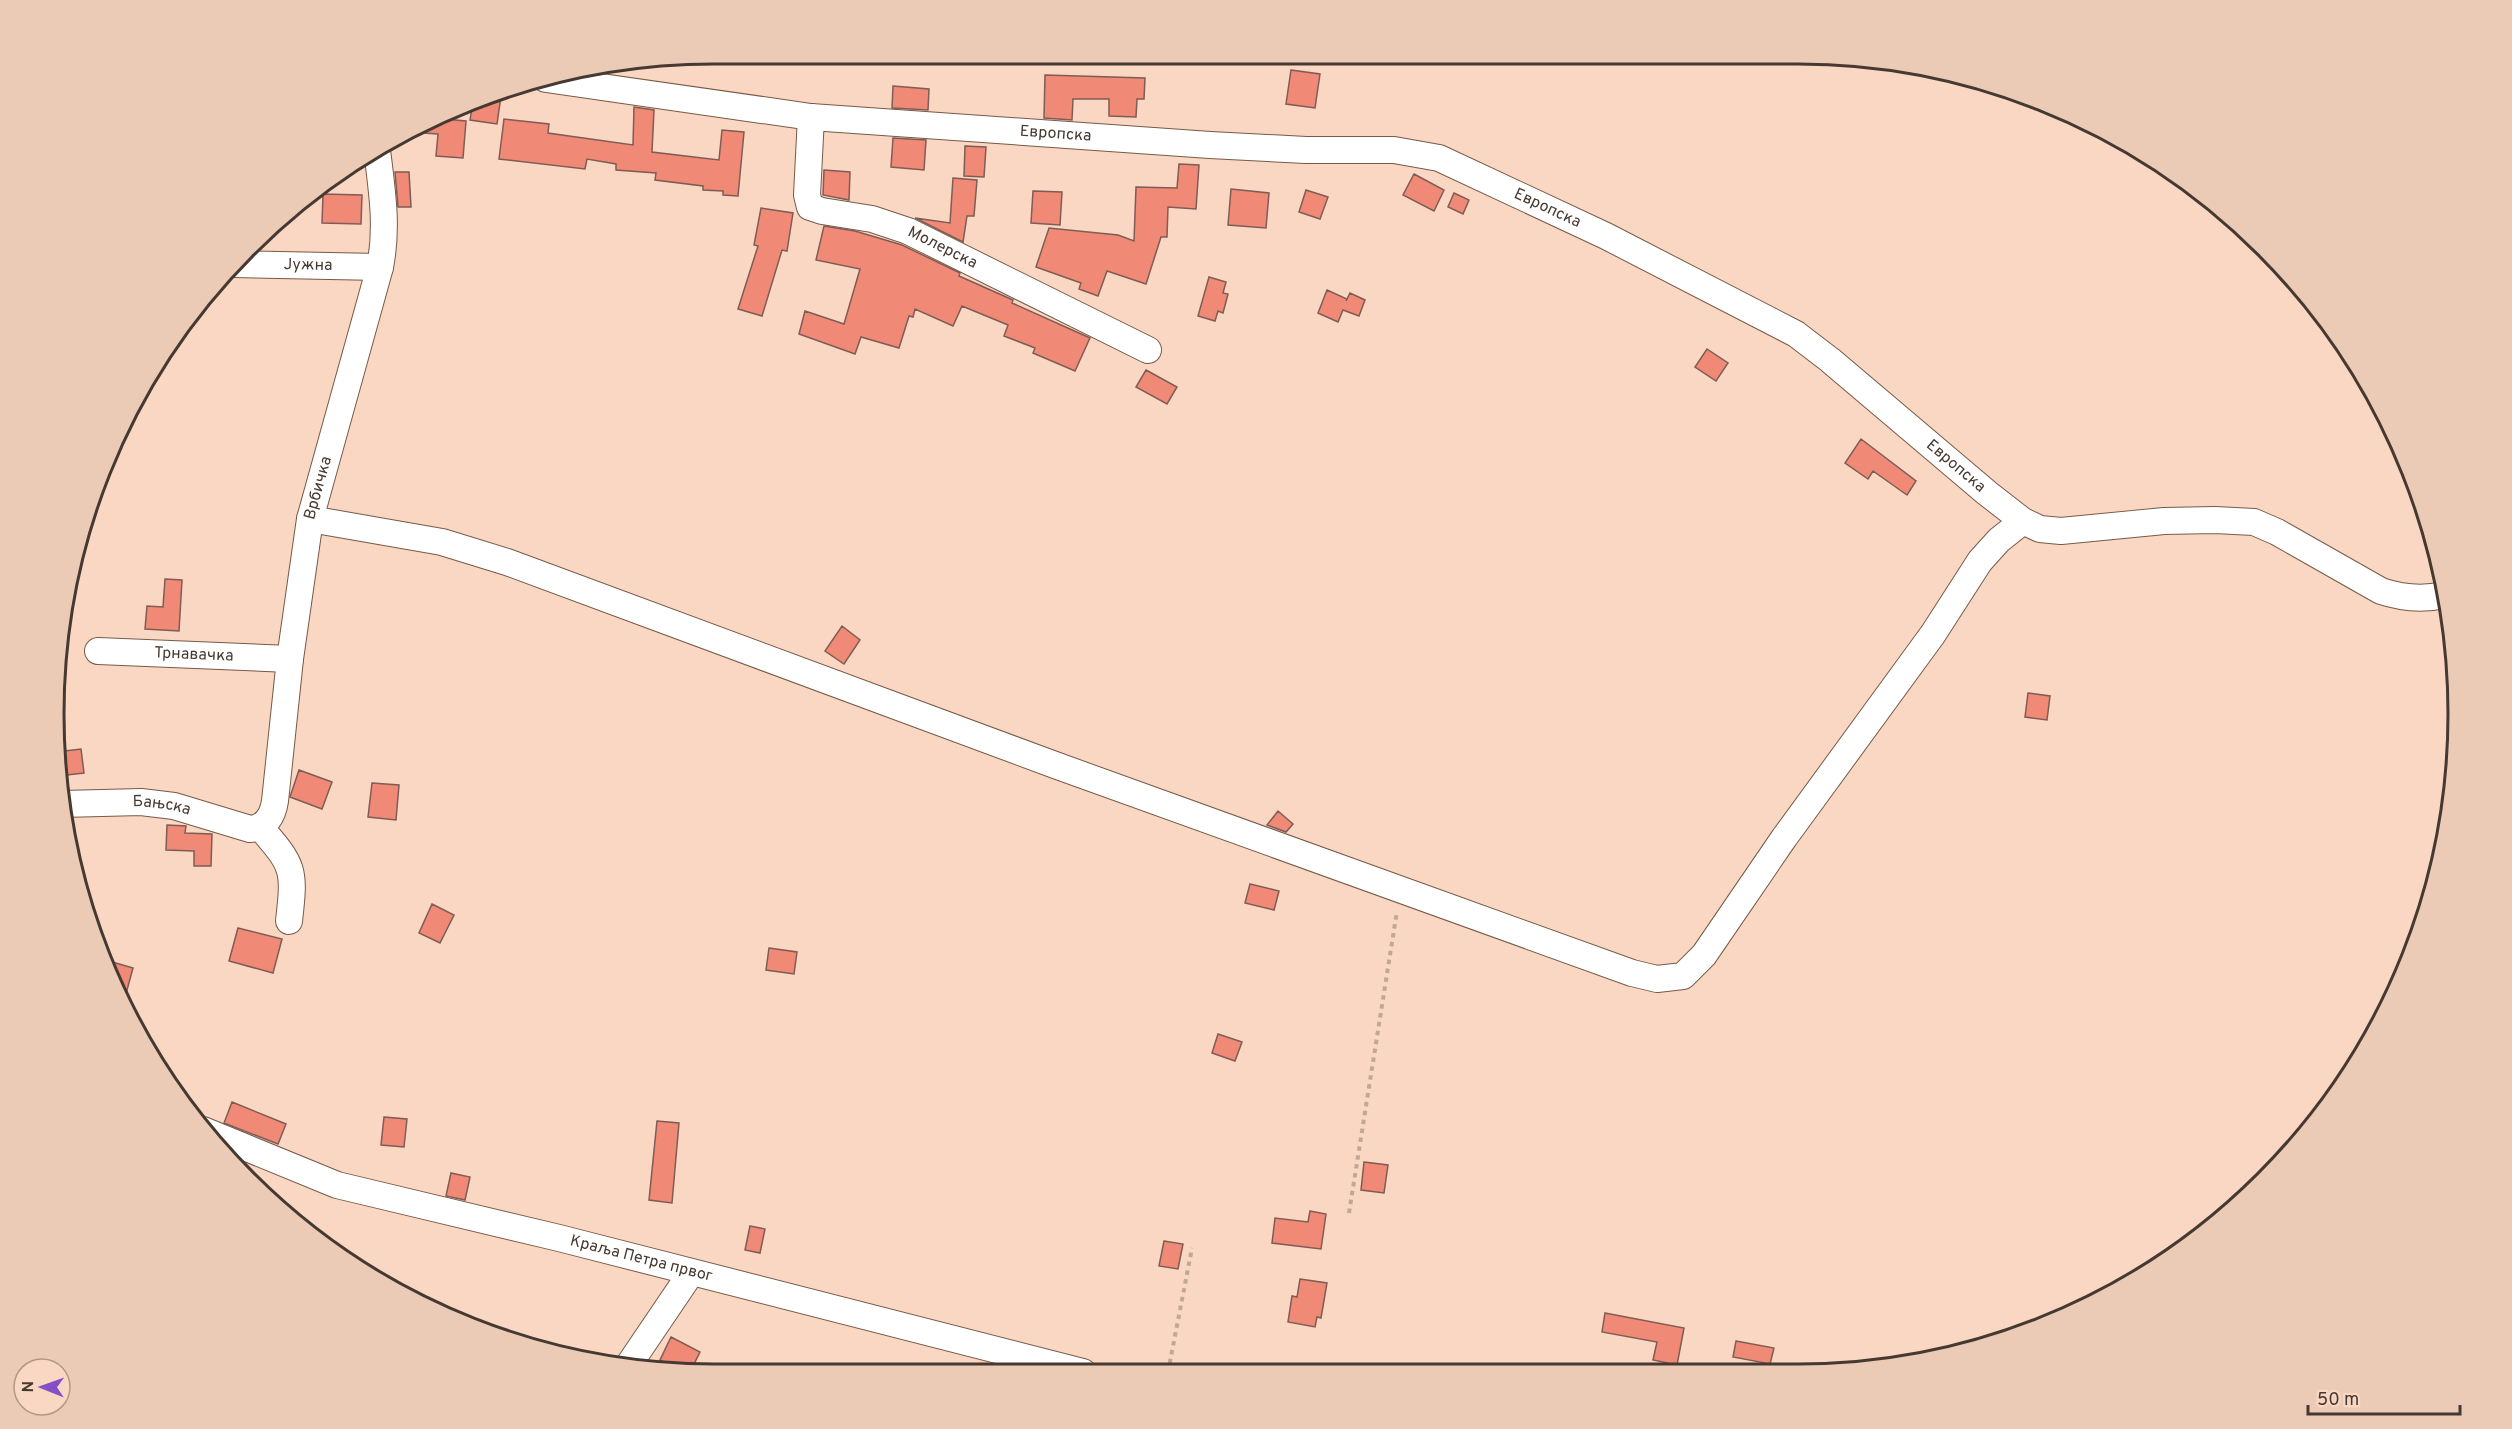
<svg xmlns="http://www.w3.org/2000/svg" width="2512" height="1429" font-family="Overpass,sans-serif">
	<rect width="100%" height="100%" fill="#f9d7c2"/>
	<path fill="#f18977" stroke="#7f5c55" stroke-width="1.5" d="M1291 70 1320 74 1315 108 1286 104Z
		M1045 75 1145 78 1144 99H1137L1136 117 1109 116V99H1073L1072 120 1044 118Z
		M893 86 929 89 928 110 892 108Z
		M502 89 497 124 470 120 473 101Z
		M634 107 654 110 652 152 719 160 722 130 744 132 738 196 723 195V191L703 190V186L655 180 656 173 616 170V164L587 159 585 169 499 159 504 119 549 124 548 133 633 145Z
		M433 118 466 121 463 158 436 156 438 134 407 132Z
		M893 138 926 140 924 170 891 167Z
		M965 146 986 147 984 177 964 176Z
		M1179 164 1199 165 1196 209 1168 207 1167 237H1161L1146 284 1107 271 1098 296 1079 289 1081 283 1036 267 1049 228 1118 235 1134 241 1136 187 1177 188Z
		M824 170 850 172 849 200 823 195Z
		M395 172H409L411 207H398Z
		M1414 174 1444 190 1434 211 1403 195Z
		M953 178 977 180 974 216H967L963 242 915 218 950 223Z
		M1231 189 1269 193 1266 228 1228 225Z
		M1306 190 1328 197 1320 219 1299 212Z
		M1033 191 1062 192 1060 225 1031 223Z
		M1454 193 1469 200 1463 214 1448 207Z
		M323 194 362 195 361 224 322 223Z
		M761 208 793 213 787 251 782 250 762 316 738 309 758 246 754 245Z
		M824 226 855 231 902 245 960 273 959 276 1013 300 1012 303 1090 338 1075 371 1033 353 1035 348 1004 336 1008 325 962 306 953 326 915 309 913 317 909 316 899 348 861 337 855 354 799 334 805 311 844 324 860 269 816 260Z
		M1209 277 1226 282 1223 293 1228 294 1223 313 1218 311 1215 321 1198 316Z
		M1327 290 1347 299 1346 301 1350 293 1365 300 1359 316 1343 310 1338 322 1318 313Z
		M1707 349 1728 363 1716 381 1695 367Z
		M1146 370 1177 387 1167 404 1136 387Z
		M1861 439 1916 481 1907 495 1873 471 1868 479 1845 463Z
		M165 579 182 580 179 631 145 629 147 606 163 607Z
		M842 626 860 640 844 664 825 651Z
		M2028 693 2050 696 2047 720 2025 717Z
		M81 749 84 773 58 776 56 752Z
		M299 770 332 782 322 809 290 797Z
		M372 783 399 785 396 820 368 817Z
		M1278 811 1293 824 1286 832 1267 825Z
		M167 825 186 826 185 833 212 834 211 866H194V851L166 850Z
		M1250 884 1279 891 1274 910 1245 903Z
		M432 904 454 915 440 943 419 933Z
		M238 928 282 939 273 973 229 961Z
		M769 948 797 952 794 974 766 970Z
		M102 959 133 968 123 1005 104 967Z
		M1218 1034 1242 1042 1235 1061 1212 1053Z
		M232 1102 286 1124 278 1144 224 1123Z
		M384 1117 407 1119 404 1147 381 1145Z
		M657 1121 679 1123 672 1203 649 1200Z
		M1364 1162 1388 1165 1384 1193 1361 1190Z
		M451 1173 470 1177 465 1200 446 1196Z
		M1310 1211 1326 1214 1321 1249 1272 1243 1275 1218 1308 1222Z
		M750 1226 765 1229 760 1253 745 1250Z
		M1164 1241 1183 1244 1178 1269 1159 1266Z
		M1300 1279 1327 1283 1321 1318 1317 1317 1315 1327 1288 1322 1292 1296 1297 1297Z
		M1605 1313 1684 1328 1677 1365 1653 1360 1657 1342 1602 1332Z
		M671 1337 700 1352 689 1374 660 1360Z
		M1736 1341 1774 1348 1770 1364 1733 1357Z"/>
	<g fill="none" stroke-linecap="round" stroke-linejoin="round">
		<g stroke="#775a48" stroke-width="28">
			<g id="minor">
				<path id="s1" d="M546 79 811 117 1210 145 1306 150H1394L1439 158 1606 236 1796 334 1830 360 1987 493 2023 521 2040 529 2061 531 2164 521 2215 520 2254 522 2277 532 2381 591C2402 598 2422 600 2444 595"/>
				<path id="s2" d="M811 117 807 195 810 207 822 211 872 219 908 231 1148 350"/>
				<path id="s3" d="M234 264 380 267"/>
				<path d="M310 519 442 542 507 562 1055 765 1632 973 1657 979 1683 976 1704 955 1784 838 1933 634 1980 561 1999 540 2023 521"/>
				<path id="s4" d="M98 651 290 659"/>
				<path id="s5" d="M62 804 141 802 174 806 250 829C266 828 273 815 275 801L290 659 310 519 380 267C388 227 382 191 377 150"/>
				<path d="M260 827C294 866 295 869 289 921"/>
				<path id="s6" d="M203 1130 337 1185 559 1238 1083 1372"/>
				<path d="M628 1366 691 1273"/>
			</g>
		</g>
		<path stroke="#c3a796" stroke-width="4" stroke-dasharray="4.5 4.5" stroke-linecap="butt" d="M1349 1213 1397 911
			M1168 1372 1192 1248"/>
		<use href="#minor" stroke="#fff" stroke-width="26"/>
	</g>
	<g text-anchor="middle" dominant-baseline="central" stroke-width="4.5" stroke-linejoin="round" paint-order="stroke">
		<g font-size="16" fill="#463931" stroke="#f9d7c2">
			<text stroke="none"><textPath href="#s1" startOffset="513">Европска</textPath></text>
			<text stroke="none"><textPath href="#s1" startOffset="1017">Европска</textPath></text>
			<text stroke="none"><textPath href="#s2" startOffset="230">Молерска</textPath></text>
			<text stroke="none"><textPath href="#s3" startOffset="74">Јужна</textPath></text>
			<text stroke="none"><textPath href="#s1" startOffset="1503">Европска</textPath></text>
			<text stroke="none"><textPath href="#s5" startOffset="549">Врбичка</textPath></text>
			<text stroke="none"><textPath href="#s4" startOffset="96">Трнавачка</textPath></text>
			<text stroke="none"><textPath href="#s5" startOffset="100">Бањска</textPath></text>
			<text stroke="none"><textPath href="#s6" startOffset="458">Краља Петра првог</textPath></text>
		</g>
	</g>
	<path d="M0 0H2512V1429H0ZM714 64H1798A650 650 0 0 1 2448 714V714A650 650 0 0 1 1798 1364H714A650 650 0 0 1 64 714V714A650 650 0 0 1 714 64Z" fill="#ebcab6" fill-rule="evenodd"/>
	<path fill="none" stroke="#463931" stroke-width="3" d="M714 64H1798A650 650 0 0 1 2448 714V714A650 650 0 0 1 1798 1364H714A650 650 0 0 1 64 714V714A650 650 0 0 1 714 64Z"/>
	<g transform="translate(42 1387) rotate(271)"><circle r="28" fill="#f9d7c2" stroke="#b19888" stroke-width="1.5"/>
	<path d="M0-4.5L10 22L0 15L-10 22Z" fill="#844fc7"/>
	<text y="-9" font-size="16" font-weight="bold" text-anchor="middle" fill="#463931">N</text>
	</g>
	<path d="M2308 1405v9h152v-9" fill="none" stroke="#463931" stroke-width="3"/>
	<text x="2317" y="1405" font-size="18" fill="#463931" stroke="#f9d7c2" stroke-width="4.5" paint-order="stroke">50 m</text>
</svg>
